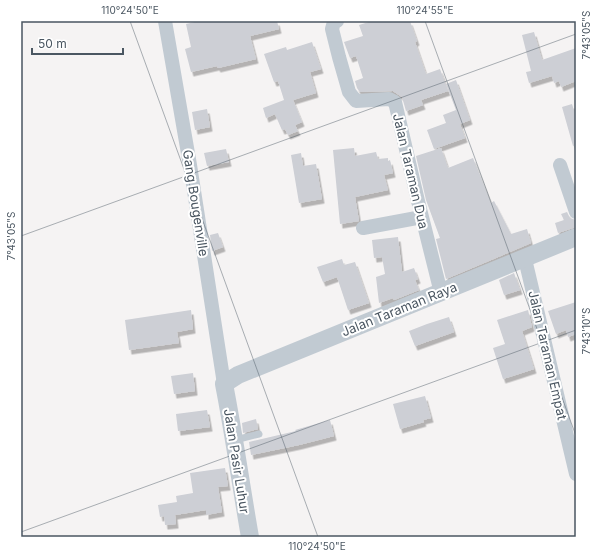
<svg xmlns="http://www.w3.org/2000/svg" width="597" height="558" font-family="Inter,sans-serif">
	<defs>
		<filter id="shadow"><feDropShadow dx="2.5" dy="4.5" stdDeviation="0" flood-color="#0004"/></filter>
	</defs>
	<rect width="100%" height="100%" fill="#f5f3f3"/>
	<path fill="#cdcfd5" filter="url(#shadow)" d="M199 21H277L279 29 250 36 256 59 218 68 217 66 191 72 185 49 191 47 186 24Z
		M372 21H410L417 41 415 42 426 74 440 69 448 91 421 100 423 105 406 111 402 97 393 91 360 92 357 88 355 81 363 78 356 56 350 58 344 42 363 36 359 25Z
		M534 32 542 60 576 48V81L561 87 559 81 554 83 552 76 529 83 526 72 531 71 522 35Z
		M312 42 321 69 310 72 316 93 293 100 302 122 295 125 298 131 288 135 285 129 282 130 275 114 266 118 263 108 284 100 278 81 274 82 264 54 286 47 287 50Z
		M456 80 470 120 460 124 465 138 434 149 427 130 446 123 443 115 456 110 446 84Z
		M572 104 576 117V145L573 146 562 107Z
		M207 109 210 127 195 130 192 112Z
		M354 148 355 156 376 152 378 159 388 158V161L390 160 393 173 384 175 388 190 355 197 359 221 340 224 333 150Z
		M441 148 448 168 473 158 491 203 494 201 511 234 527 229 531 243 446 279 436 239 440 238 426 200 416 156Z
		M226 149 229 162 207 166 204 153Z
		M301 153 303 166 316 164 322 199 299 203 291 155Z
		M567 212 570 218 576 220V227L558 233 555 223 564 220 561 214Z
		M218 233 223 247 212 251 210 235Z
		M398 237 402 272 414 268 418 279 415 280 419 290 394 300 393 298 379 303 376 277 385 274 382 257 374 258 372 240Z
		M342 259 344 265 355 262 369 303 348 310 337 277 323 282 317 267Z
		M514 273 520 290 504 295 499 280Z
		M576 302V334L568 337 566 330 556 334 548 311Z
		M191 310 193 329 177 332 179 343 129 350 125 320Z
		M528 310 532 327 522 331 534 369 503 379 493 348 505 344 497 320Z
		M449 317 454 332 415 346 409 331 427 324Z
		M193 373 195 391 174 394 171 376Z
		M425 396 431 418 423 420 424 422 400 429 393 404Z
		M207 410 210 427 178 431 176 414Z
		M256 419 258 429 243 433 242 423Z
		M330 420 334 436 299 445 251 455 249 442 296 431 295 430Z
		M225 468 228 486 218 487 222 512 206 515V510L175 515 176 524 165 525 164 516 160 517 158 505 177 502 176 496 193 493 190 473Z"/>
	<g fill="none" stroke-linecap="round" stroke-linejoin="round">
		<path stroke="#c1cad2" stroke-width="7" d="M235 440 259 434"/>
		<path stroke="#c1cad2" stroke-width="14" d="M165 21 190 165 224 384
			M337 21 334 22 332 29 339 57 349 92 356 101 389 99 395 102 418 201 441 293
			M560 165 576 212
			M363 228 422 217
			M525 259 576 474"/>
		<path stroke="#c1cad2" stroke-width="18" d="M250 537C241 486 234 435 224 384L238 375 576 237"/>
	</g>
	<path fill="none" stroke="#4a5661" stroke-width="1" stroke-opacity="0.45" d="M130 21 318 537M425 21 576 436M21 236 576 34M21 532 576 330M21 534 22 537"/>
	<g text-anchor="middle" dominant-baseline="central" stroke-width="4" stroke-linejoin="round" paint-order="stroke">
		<g font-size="13" fill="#4a5661" stroke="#fff">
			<text transform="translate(411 171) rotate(77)">Jalan Taraman Dua</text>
			<text transform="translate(196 203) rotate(81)">Gang Bougenville</text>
			<text transform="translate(399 309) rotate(-22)">Jalan Taraman Raya</text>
			<text transform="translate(548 355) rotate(77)">Jalan Taraman Empat</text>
			<text transform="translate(237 461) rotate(81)">Jalan Pasir Luhur</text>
		</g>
	</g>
	<rect width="597" height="558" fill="none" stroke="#ffffff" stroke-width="44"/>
	<path d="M32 48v6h91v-6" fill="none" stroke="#4a5661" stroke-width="2"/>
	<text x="38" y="48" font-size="12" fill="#4a5661" stroke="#ffffff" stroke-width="3" paint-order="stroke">50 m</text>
	<rect x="22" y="22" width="553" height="514" fill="none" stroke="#4a5661" stroke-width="1.5"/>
	<g font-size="10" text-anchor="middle" fill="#4a5661">
		<text x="130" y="14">110°24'50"E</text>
		<text x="425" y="14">110°24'55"E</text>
		<text transform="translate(586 35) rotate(-90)" y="4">7°43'05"S</text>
		<text transform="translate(11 236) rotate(-90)" y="4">7°43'05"S</text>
		<text transform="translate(586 331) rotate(-90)" y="4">7°43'10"S</text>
		<text x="317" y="550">110°24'50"E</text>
	</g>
</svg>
